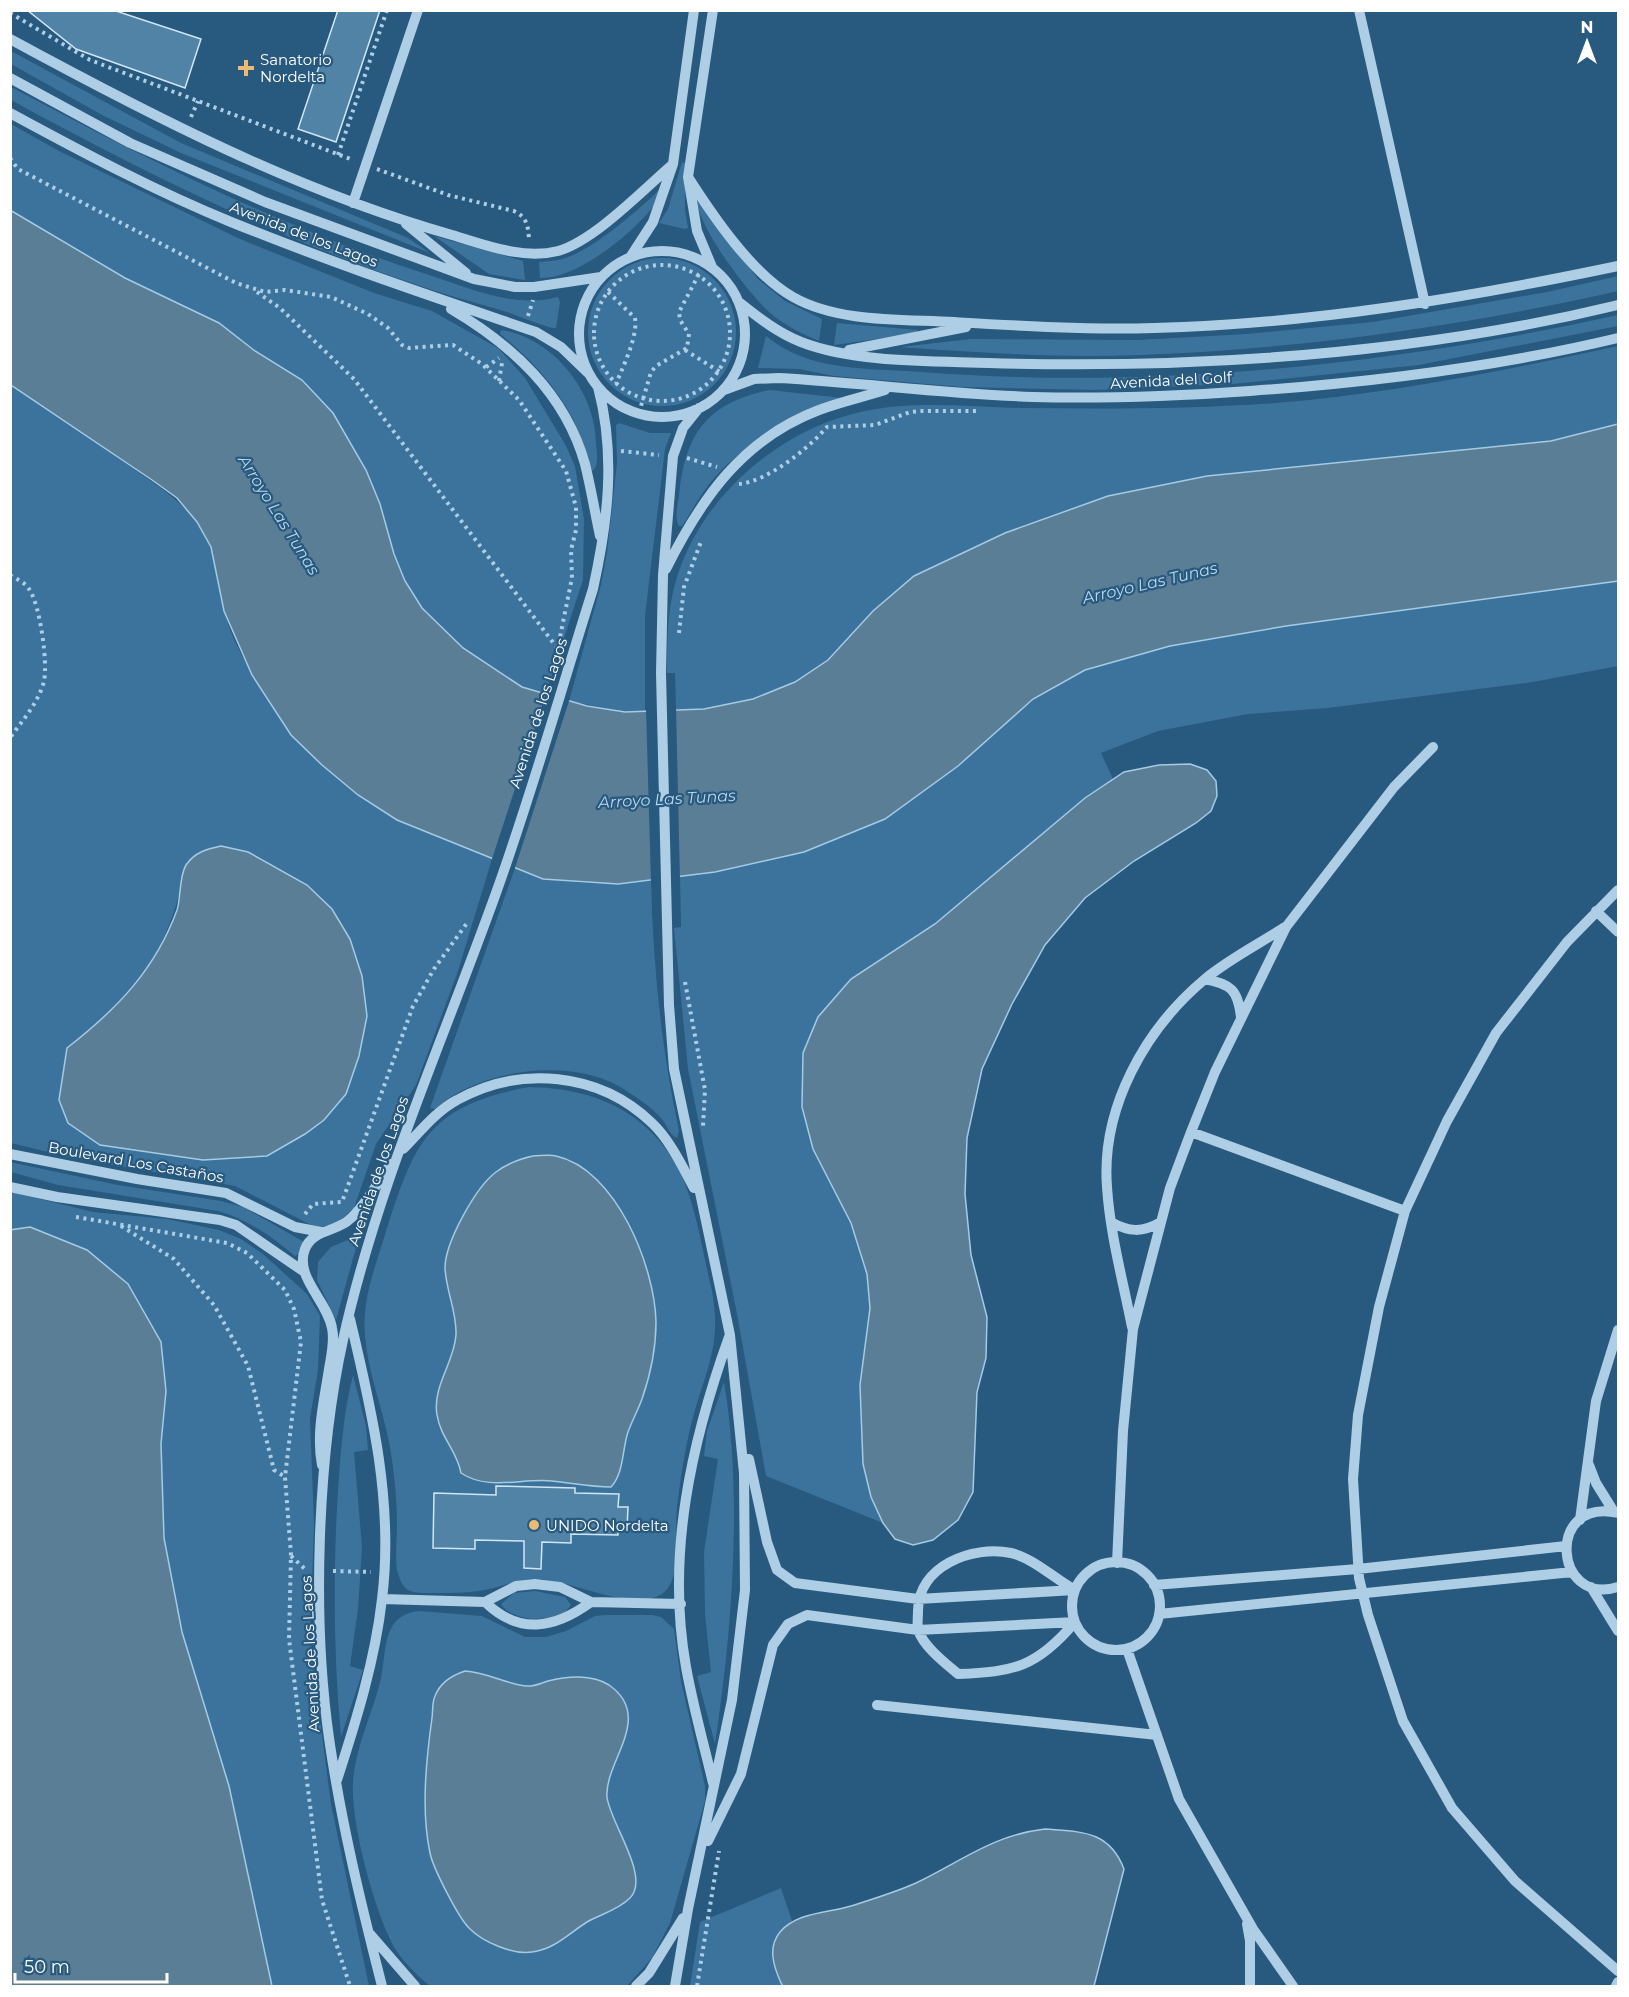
<svg xmlns="http://www.w3.org/2000/svg" width="1629" height="1997" font-family="Montserrat,sans-serif">
	<rect width="100%" height="100%" fill="#28597e"/>
	<path fill="#3c739c" fill-rule="evenodd" d="M11 51 181 143 408 238 430 253 181 153 102 115 11 64Z
		M11 87C146 159 282 228 429 275 469 288 515 309 558 297L560 302 556 328C548 329 510 312 497 309 324 262 167 185 11 100Z
		M11 124 59 151 240 239 374 293 432 311 498 348 525 378 565 444 575 466 584 519 583 580 546 693 522 687 485 665 463 648 421 608 405 581 394 554 380 504 366 470 333 413 302 380 255 351 219 323 125 278 11 210Z
		M682 162 685 163V210L688 228 685 229 659 223 668 209Z
		M660 189C658 195 657 202 653 207 632 234 575 280 540 278L539 262C546 261 555 261 562 259 590 252 639 210 660 189Z
		M696 198 758 279 785 301 822 319 819 341C800 333 778 322 764 307 743 286 698 226 696 198Z
		M434 236 523 261 525 280 489 274Z
		M588 332a74 74 0 1 1 148 0a74 74 0 1 1-148 0Z
		M1618 276V291C1462 326 1302 349 1141 355 1061 358 980 353 900 347L971 339 1138 340 1247 334 1373 322 1547 292Z
		M1618 315V326L1419 365 1233 384 1094 390 962 387 834 376 799 369 758 368 766 336C809 372 868 368 921 372 1156 390 1390 365 1618 315Z
		M837 323 918 330 914 334 834 345Z
		M501 330C553 338 596 392 596 444 597 453 599 464 593 471 583 458 581 434 573 419 555 385 530 358 500 334Z
		M1618 346V424L1551 441 1207 476 1108 496 1005 533 914 576 873 611 828 660 795 682 753 699 704 709H676L675 673H667C667 642 667 613 675 584 698 498 780 428 865 411 915 400 972 407 1022 408 1106 409 1191 409 1275 403 1390 394 1506 370 1618 346Z
		M10 385C49 410 87 435 124 462 158 487 193 505 211 546 219 566 219 589 224 609 231 641 250 671 269 698L397 820 492 859 458 971 416 1085 376 1144 354 1208 337 1223 320 1227 309 1224 235 1186 73 1158 11 1143ZM221 846 248 852 307 885 350 939 362 976 367 1016 346 1094 324 1120 305 1134 267 1156 67 1048C137 994 168 953 186 866Z
		M770 390 842 398C789 422 736 444 702 494 695 504 689 516 682 526H679C674 518 678 504 679 495 685 433 708 402 770 390Z
		M619 423 650 433H671L665 449 645 616V711L625 712 569 701 601 585 607 553 617 463 616 425Z
		M1618 581V666L1533 682 1328 708 1248 714 1158 731 1101 753 1113 779 1085 798 935 924 851 979 818 1017 803 1053 813 1149 851 1223 867 1274 870 1308 860 1385 863 1464 871 1497 883 1523 766 1476 737 1314 688 1069 674 928 681 927 680 876 716 872 804 852 958 766 1033 699 1085 670 1170 646 1286 626Z
		M515 868C558 885 605 886 651 880 653 965 661 1047 679 1131L677 1138C669 1135 667 1124 660 1117 652 1108 639 1099 628 1092 578 1055 479 1068 435 1109L430 1108Z
		M529 1087C593 1088 649 1111 680 1172 696 1205 703 1254 712 1291 721 1341 709 1364 695 1410 686 1441 681 1475 677 1507 674 1532 684 1582 660 1595 629 1612 568 1578 535 1579 517 1579 501 1587 484 1590 468 1593 453 1593 437 1593 429 1593 416 1594 408 1590 402 1587 399 1577 397 1570 395 1556 397 1539 397 1524 397 1503 395 1481 392 1460 387 1418 368 1377 365 1335 362 1301 374 1270 384 1238 413 1146 425 1106 529 1087Z
		M10 1162 118 1185 221 1201 243 1207 304 1242 300 1253 295 1256C271 1236 249 1220 218 1211L58 1185 11 1172Z
		M11 1192 93 1212 167 1219 219 1230 241 1239 263 1254 307 1294 320 1316 318 1370 310 1419 314 1524 310 1643 331 1804 369 1986H272L229 1786 182 1632 164 1538 161 1444 166 1391 30 1227 11 1230Z
		M355 1237 357 1244 336 1320 317 1280 318 1262 331 1247Z
		M353 1375 366 1426 368 1450 354 1452 362 1547 358 1609 350 1666 363 1670 341 1737C334 1660 333 1585 337 1507 340 1463 342 1418 353 1375Z
		M724 1382C743 1495 732 1631 715 1744L697 1676 711 1672 705 1615 704 1552 718 1459 704 1456 707 1431Z
		M535 1591 565 1597 571 1605C560 1625 511 1622 501 1604L514 1593Z
		M419 1611 482 1616 525 1637H546L566 1631 595 1616 606 1615H652L661 1617 674 1629 681 1681 705 1786V1801L670 1923 652 1958 627 1986H430C418 1976 405 1964 396 1950 376 1918 350 1821 353 1783 355 1747 373 1713 381 1678 387 1649 382 1615 419 1611Z
		M781 1888 792 1921C770 1941 768 1960 783 1986H690L700 1922Z"/>
	<path fill="#5b7e97" stroke="#a3cbe5" stroke-width="1.5" d="M10 210 125 278 219 323 255 351 302 380 333 413 366 470 380 504 394 554 405 581 422 608 463 648 522 687 587 706 625 712 704 709 753 699 795 682 828 660 873 611 914 576 1005 533 1108 496 1207 476 1551 441 1618 424V581L1286 626 1170 646 1085 670 1033 699 958 766 885 819 804 852 715 872 618 884 543 879 397 820 358 795 322 765 291 735 252 675 224 611 211 547 197 522 177 498 152 480 11 385Z
		M1190 764 1207 770 1216 781 1217 796 1211 811 1196 823 1134 861 1085 898 1045 945 1012 1004 982 1069 967 1138 965 1194 971 1255 987 1317 986 1358 977 1392 973 1492 958 1520 933 1540 913 1545 895 1539 883 1523 871 1497 863 1464 860 1385 870 1308 867 1274 851 1223 813 1149 802 1107 803 1053 818 1017 851 979 935 924 1085 798 1124 772 1159 765Z
		M221 846 248 852 307 885 332 909 350 939 362 976 367 1016 359 1056 346 1094 324 1120 305 1134 267 1156 203 1160 100 1145 68 1123 59 1100 67 1048C117 1009 155 970 177 910 181 897 179 877 186 865 195 852 207 849 221 846Z
		M533 1156C540 1156 549 1154 556 1156 616 1169 655 1267 656 1322 656 1347 650 1376 642 1399 638 1410 632 1421 628 1432 622 1450 624 1473 611 1487 591 1487 572 1483 552 1481 521 1478 488 1491 461 1473 457 1450 441 1439 437 1415 432 1387 454 1363 456 1335 457 1312 446 1291 445 1268 445 1243 475 1188 496 1172 507 1164 519 1159 533 1156Z
		M30 1227 87 1250 128 1284 161 1342 166 1391 161 1444 164 1538 182 1632 229 1786 272 1986H11L10 1230Z
		M465 1671C486 1672 506 1684 526 1686 534 1687 541 1683 548 1681 567 1676 592 1674 609 1685 655 1717 604 1762 607 1797 610 1823 651 1877 630 1898 618 1910 601 1914 587 1922 568 1934 555 1949 532 1952 513 1955 483 1942 470 1929 459 1919 433 1868 430 1853 421 1811 426 1761 432 1718 433 1711 432 1702 435 1696 440 1683 453 1675 465 1671Z
		M1045 1829C1081 1832 1109 1830 1124 1869L1094 1986H783L781 1983C774 1967 767 1948 780 1932 797 1912 828 1913 851 1906 873 1899 896 1892 916 1883 962 1861 993 1835 1045 1829Z"/>
	<path fill="#28597e" d="M547 691 570 698 514 871 491 862Z
		M676 707 680 880 651 883 646 708Z"/>
	<path fill="#5183a7" stroke="#d1e6f4" stroke-width="1.5" d="M27 10H113L201 39 185 88 76 49Z
		M338 10H380L336 142 298 129Z
		M496 1486 575 1488V1493L619 1494 618 1507H628L627 1529H618V1535L571 1534V1543L542 1542 541 1569 524 1568V1541L475 1540V1549L433 1548 434 1493 496 1495Z"/>
	<g fill="none" stroke-linecap="round" stroke-linejoin="round">
		<path stroke="#aecee5" stroke-width="4" stroke-dasharray="3 4.5" stroke-linecap="butt" d="M10 13 90 60 353 160
			M191 117 198 101
			M338 155 387 10
			M10 158 18 169 236 283 265 292 285 290 331 297 368 314 388 328 402 345 409 348 453 345 482 364 519 400 566 471 576 507V530L571 550 572 578 560 637
			M377 169 448 195 514 211C527 217 528 226 529 239
			M594 333a68 68 0 1 1 136 0a68 68 0 1 1-136 0Z
			M257 292 280 308 354 379 558 649
			M608 292 635 318C638 337 623 366 616 384
			M528 316 533 300
			M685 350 720 372
			M486 367 499 358
			M499 381 502 363
			M639 413 651 372 656 366 687 348 689 334 680 320 679 312 699 274
			M621 451 659 455
			M687 458 717 467
			M739 484C768 481 808 449 827 427L875 425 910 412 922 411H977
			M10 575C16 579 26 583 29 589 40 604 48 663 44 681 39 702 22 721 10 738
			M679 633 684 587 702 539
			M685 982 705 1090 703 1126
			M305 1214 313 1204 342 1202 413 1006 434 969 467 923
			M76 1217 227 1243 247 1253 285 1290 294 1309 301 1342 285 1477 291 1555 289 1639 322 1900 350 1986
			M121 1226 174 1259 214 1305 248 1366 274 1470 285 1477
			M291 1556 305 1569
			M333 1571 371 1572
			M697 1986 719 1851"/>
		<path stroke="#aecee5" stroke-width="10" d="M1359 10 1425 304
			M10 39C152 116 297 191 452 235 486 245 523 260 558 251 594 241 643 190 673 164
			M10 78 130 143 265 202 474 279 515 287H534L601 277
			M10 113C82 152 155 191 231 222 332 263 434 297 536 332L561 347 588 373
			M688 177C713 216 752 274 793 297 839 323 903 319 954 322 1021 326 1087 330 1154 328 1311 324 1465 298 1618 266
			M353 203 418 10
			M406 224 466 273
			M579 334a83 83 0 1 1 166 0a83 83 0 1 1-166 0Z
			M631 256 653 222 673 164 694 10
			M712 267 697 231 688 177 713 10
			M740 303C759 318 778 333 801 342 855 363 931 361 989 363 1201 369 1412 355 1618 305
			M451 309C512 345 565 393 585 464 591 488 595 513 600 536
			M849 350 966 327
			M724 390 754 379 779 378C864 383 948 394 1033 397 1105 399 1178 396 1250 391 1375 382 1497 367 1618 338
			M666 569C701 499 742 439 819 410 840 402 863 397 885 390
			M1618 890 1567 942 1496 1033 1447 1121 1405 1211 1379 1307 1358 1415 1353 1479 1359 1578 1368 1615 1403 1721 1452 1808 1515 1881 1618 1971
			M1596 911 1618 932
			M1205 979C1231 984 1238 990 1241 1017
			M1191 1132 1405 1211
			M403 1149C419 1133 436 1111 457 1100 520 1065 599 1072 652 1123 670 1140 682 1166 694 1188
			M10 1154 137 1179 226 1193 295 1227 321 1232
			M10 1187 57 1197 220 1220 236 1225 303 1271
			M1111 1222C1129 1232 1142 1233 1161 1222
			M1132 1327C1123 1281 1110 1234 1107 1187 1101 1108 1145 1029 1205 979 1229 959 1259 944 1285 927
			M749 1459 767 1542 777 1570 795 1583 918 1599 1075 1590
			M322 1465C316 1433 324 1402 329 1369 331 1356 335 1342 332 1328 327 1300 294 1277 305 1249 313 1229 337 1232 350 1219 365 1206 379 1180 391 1164
			M1589 1465 1596 1483 1614 1512
			M1618 1513C1546 1496 1553 1607 1618 1587
			M1580 1520 1596 1401 1618 1330
			M1072 1606a44 44 0 1 1 88 0a44 44 0 1 1-88 0Z
			M1117 1563 1123 1431 1133 1329 1170 1188 1191 1132 1215 1072 1286 927 1394 787 1433 747
			M1154 1585 1358 1569 1566 1546
			M1591 1587 1618 1631
			M382 1599 485 1602
			M591 1602C554 1629 519 1635 485 1602L516 1586 535 1584 560 1587 591 1602 681 1604
			M1159 1614 1572 1572
			M1075 1622C1037 1667 1014 1672 958 1674 945 1663 924 1647 918 1630 917 1625 918 1617 918 1611 918 1566 972 1545 1011 1553 1033 1558 1055 1579 1075 1590
			M1127 1649 1179 1799 1253 1929 1293 1986
			M877 1705 1157 1735
			M337 1780C356 1721 375 1661 382 1599 394 1504 372 1411 350 1319
			M713 1783C704 1745 693 1706 686 1667 666 1555 691 1443 729 1337
			M708 1841 741 1774 773 1645 788 1624 807 1615 918 1630 1075 1622
			M1247 1924 1250 1941V1986
			M370 1934 415 1986
			M382 1986C361 1904 341 1822 329 1738 312 1618 317 1459 343 1340 377 1186 443 1041 496 893 532 793 561 690 593 589 608 521 616 455 598 387
			M636 1986 649 1973 683 1918
			M675 1986 688 1909 732 1700 745 1590 744 1473 730 1335 674 1069 669 1005 661 673 663 575 673 456 683 428 699 408
			M1616 1986 1618 1982"/>
	</g>
	<g fill="#ecba75" stroke="#28597e" stroke-width="2">
		<path d="M243 59h6v6h6v6h-6v6h-6v-6h-6v-6h6z"/>
		<circle cx="534" cy="1525" r="6"/>
	</g>
	<g text-anchor="middle" dominant-baseline="central" stroke-width="4.5" stroke-linejoin="round" paint-order="stroke">
		<g font-size="15" fill="#fff" stroke="#28597e" text-anchor="start">
			<text x="260" y="59">Sanatorio<tspan x="260" dy="17">Nordelta</tspan></text>
			<text x="546" y="1525">UNIDO Nordelta</text>
		</g>
		<g font-size="15" fill="#fff" stroke="#28597e">
			<text transform="translate(304 234) rotate(21)">Avenida de los Lagos</text>
			<text transform="translate(1171 380) rotate(-3)">Avenida del Golf</text>
			<text transform="translate(538 713) rotate(-72)">Avenida de los Lagos</text>
			<text transform="translate(136 1162) rotate(10)">Boulevard Los Castaños</text>
			<text transform="translate(378 1171) rotate(-71)">Avenida de los Lagos</text>
			<text transform="translate(310 1654) rotate(-93)">Avenida de los Lagos</text>
		</g>
		<g font-size="16" font-style="italic" fill="#bad8ed" stroke="#28597e">
			<text transform="translate(279 515) rotate(58)">Arroyo Las Tunas</text>
			<text transform="translate(1150 583) rotate(-13)">Arroyo Las Tunas</text>
			<text transform="translate(667 799) rotate(-3)">Arroyo Las Tunas</text>
		</g>
	</g>
	<rect width="1629" height="1997" fill="none" stroke="#ffffff" stroke-width="24"/>
	<g transform="translate(1587 42)" stroke="#28597e" stroke-width="4.5" paint-order="stroke">
	<path d="M0-4.5L10 22L0 15L-10 22Z" fill="#ffffff"/>
	<text y="-9" font-size="16" font-weight="bold" text-anchor="middle" fill="#ffffff">N</text>
	</g>
	<path d="M15 1973v9h152v-9" fill="none" stroke="#ffffff" stroke-width="3"/>
	<text x="24" y="1973" font-size="18" fill="#ffffff" stroke="#28597e" stroke-width="4.5" paint-order="stroke">50 m</text>
</svg>
